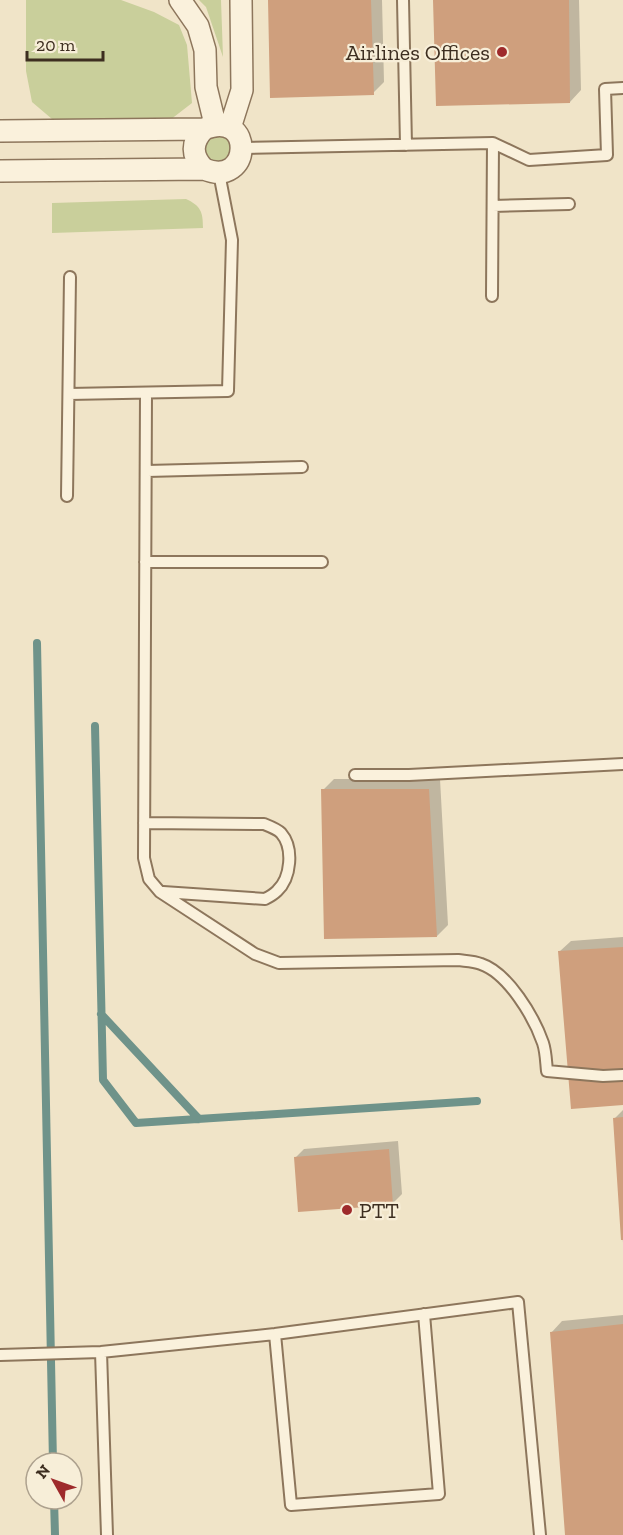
<svg xmlns="http://www.w3.org/2000/svg" width="623" height="1535" font-family="'Zilla Slab',serif">
	<rect width="100%" height="100%" fill="#f0e4c8"/>
	<path fill="#c9cf9b" d="M26 0H121L154 12 179 25 187 45 192 103 170 120 52 119 32 102 26 71Z
		M199 0H221L223 57 206 7Z
		M204 148a14 14 0 1 1 28 0a14 14 0 1 1-28 0Z
		M186 199C201 206 203 212 203 228L52 233V203Z"/>
	<path fill="#0003" d="M269 0H382L384 82 373 93Z
		M435 0H579L581 90 570 102Z
		M334 779H440L448 925 437 936 323 790Z
		M623 937V1104L559 952 571 941Z
		M623 1110V1243L614 1119Z
		M398 1141 402 1194 393 1203 295 1158 304 1149Z
		M623 1315V1535H566L551 1333 562 1321Z"/>
	<g fill="none" stroke-linecap="round" stroke-linejoin="round">
		<path stroke="#6f938a" stroke-width="8" d="M37 643 53 1463
			M95 726 103 1080 136 1123 477 1101
			M101 1014 199 1119
			M54 1499 55 1535"/>
	</g>
	<path fill="#cf9f7d" d="M268 0H371L374 95 270 98Z
		M433 0H569L570 103 436 106Z
		M321 789H429L437 937 324 939Z
		M623 947V1105L571 1109 558 951Z
		M623 1117V1240H621L613 1118Z
		M389 1149 393 1205 298 1212 294 1157Z
		M623 1324V1535H565L550 1332Z"/>
	<g fill="none" stroke-linecap="round" stroke-linejoin="round">
		<g stroke="#8d765c" stroke-width="14">
			<path id="service" d="M403 0 406 145
				M242 148 493 143 529 160 607 155 605 89 623 88
				M493 206 569 204
				M492 296 493 143
				M146 393 144 858 149 879 160 892 255 954 279 963 458 960C465 961 474 961 481 964 508 973 534 1017 543 1043 546 1052 546 1062 547 1071L603 1076 623 1075
				M69 394 228 391 232 240 219 173
				M147 471 302 467
				M67 496 70 277
				M145 562H322
				M355 775H409L623 764
				M144 823 264 824C269 826 277 829 281 833 294 848 291 878 277 891 274 894 269 897 265 899L163 892
				M275 1334 291 1505 439 1494 424 1314
				M101 1352 107 1535
				M0 1355 101 1352 275 1334 518 1302 540 1535"/>
		</g>
		<g stroke="#8d765c" stroke-width="24">
			<path id="minor" d="M180 0 198 26 205 50 206 87 215 124
				M230 128 242 90 241 0
				M204 129C191 142 191 156 204 169
				M0 131 204 129C255 108 252 189 204 169L0 171"/>
		</g>
		<use href="#service" stroke="#faf1dc" stroke-width="10"/>
		<use href="#minor" stroke="#faf1dc" stroke-width="21"/>
	</g>
	<g fill="#9e2a2b" stroke="#f7eed8" stroke-width="2">
		<circle cx="502" cy="52" r="6"/>
		<circle cx="347" cy="1210" r="6"/>
	</g>
	<g text-anchor="middle" dominant-baseline="central" stroke-width="4.5" stroke-linejoin="round" paint-order="stroke">
		<g font-size="22" fill="#3d2e20" stroke="#f7eed8" text-anchor="end">
			<text x="490" y="52">Airlines Offices</text>
			<text x="359" y="1210" text-anchor="start">PTT</text>
		</g>
	</g>
	<g transform="translate(54 1481) rotate(310)"><circle r="28" fill="#f7eed8" stroke="#ada18e" stroke-width="1.5"/>
	<path d="M0-4.5L10 22L0 15L-10 22Z" fill="#9e2a2b"/>
	<text y="-9" font-size="16" font-weight="bold" text-anchor="middle" fill="#3d2e20">N</text>
	</g>
	<path d="M27 51v9h76v-9" fill="none" stroke="#3d2e20" stroke-width="3"/>
	<text x="36" y="51" font-size="18" fill="#3d2e20" stroke="#f7eed8" stroke-width="4.5" paint-order="stroke">20 m</text>
</svg>
